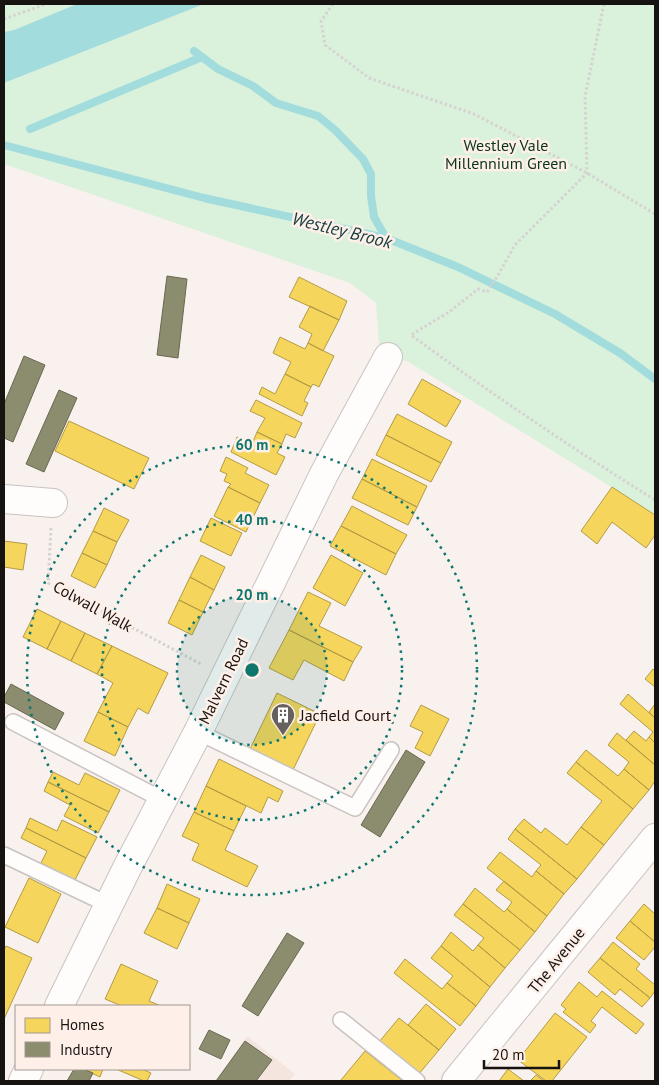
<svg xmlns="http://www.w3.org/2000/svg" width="659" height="1085" font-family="'PT Sans',sans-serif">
	<rect width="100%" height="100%" fill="#f9f1ee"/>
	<path fill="#f4e5de" d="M247 1036 295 1074 289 1081H216Z"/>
	<path fill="#daf1dc" d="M4 4H77L14 30 4 32Z
		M204 4H655V514L407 361 388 357 379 343 376 303 350 283 4 164V83Z"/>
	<path fill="#a2dcdc" d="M77 4H204L4 83V32L14 30Z"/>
	<path fill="#f6d55c" stroke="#b39b45" d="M299 277 347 301 339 320 289 297Z
		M310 306 339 320 323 351 308 343 312 334 299 327Z
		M280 337 305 349 308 343 334 356 319 387 313 384 311 387 285 374 291 362 273 353Z
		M285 374 311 387 304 401 308 403 302 416 259 394 262 387 275 394Z
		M422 379 461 401 446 427 408 404Z
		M256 400 302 423 295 438 286 434 282 444 257 432 265 418 250 411Z
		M397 414 452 442 441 463 386 435Z
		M69 421 149 458 134 489 55 451Z
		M257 432 282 444 277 453 285 457 276 475 231 452 237 437 252 444Z
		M386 435 441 463 431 482 376 455Z
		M226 457 248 468 245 473 269 485 260 503 228 487 231 484 224 481 227 474 220 471Z
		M372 459 427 486 417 507 362 479Z
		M362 479 417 507 408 525 352 498Z
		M228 487 260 503 246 532 214 516Z
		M612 487 655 515V535L646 548 612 522 597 544 581 531Z
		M352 506 407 535 396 554 341 526Z
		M104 508 129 520 117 542 93 531Z
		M211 518 242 533 231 556 200 541Z
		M341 526 396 554 386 575 330 546Z
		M93 531 117 542 107 565 82 553Z
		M4 541 27 544 23 570 4 567Z
		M82 553 107 565 95 588 71 576Z
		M201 555 225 567 214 590 190 577Z
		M331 555 363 573 345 606 313 588Z
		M190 577 214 590 203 612 179 600Z
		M308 592 331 603 319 626 362 647 353 662 289 630Z
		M179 600 203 612 192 635 168 623Z
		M37 609 61 621 47 649 23 637Z
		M61 621 85 633 71 661 47 649Z
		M289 630 353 662 344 681 304 660 293 680 269 668Z
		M85 633 112 646 97 674 71 661Z
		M112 646 168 673 148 714 138 708 128 727 98 712 113 683 97 674Z
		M653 669 655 671V687L645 679Z
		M277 693 320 714 292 772 249 751Z
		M628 694 655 718V743L649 737 653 732 620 704Z
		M655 704V718L649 712Z
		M421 705 449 719 430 756 415 748 423 732 410 726Z
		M98 712 128 727 115 756 84 741Z
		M634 731 646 741 649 737 655 743V765L626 740Z
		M617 733 655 765V781L649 790 624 769 629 762 608 745Z
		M586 750 618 776 624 769 649 790 633 809 576 762Z
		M219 759 283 791 278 802 268 797 261 813 206 786Z
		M576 762 633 809 604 845 581 827 602 801 567 773Z
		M53 772 79 785 85 773 120 790 109 812 48 782Z
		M48 782 109 812 98 833 64 816 70 805 44 791Z
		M206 786 246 806 234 831 194 812Z
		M194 812 234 831 225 850 258 866 247 887 192 860 199 844 182 836Z
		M30 818 57 831 62 820 97 837 86 858 26 828Z
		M524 819 541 833 545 828 567 845 581 827 604 845 577 879 515 829Z
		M26 828 86 858 75 880 41 863 47 851 21 838Z
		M515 829 577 879 564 894 536 871 541 865 508 839Z
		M500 852 532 877 536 871 564 894 547 916 487 868Z
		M29 878 61 894 38 943 5 927Z
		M504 881 547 916 535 932 507 909 512 902 496 890Z
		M167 884 200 899 189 923 157 908Z
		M475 888 504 912 507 909 535 932 520 950 463 904Z
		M463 904 520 950 505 968 478 945 484 938 454 915Z
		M644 904 655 914V942L630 921Z
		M157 908 189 923 177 949 144 933Z
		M630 921 655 942V947L644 960 616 938Z
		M451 932 473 951 478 945 505 968 490 987 441 946Z
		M613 942 640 964 636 969 655 985V991L650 998 600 958Z
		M6 946 32 958 4 1019V950Z
		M441 946 490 987 476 1006 447 983 453 976 431 958Z
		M600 958 650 998 642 1007 620 989 615 995 588 972Z
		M405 959 442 989 447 983 476 1006 460 1026 394 973Z
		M121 964 158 981 149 1001 161 1006H122L105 999Z
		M579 982 597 997 602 991 644 1024 636 1034 602 1007 591 1021 596 1025 590 1033 563 1012 566 1009 561 1005Z
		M426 1004 456 1029 439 1050 408 1025Z
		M555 1013 587 1037 552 1081H546L518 1060Z
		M399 1018 439 1050 418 1075 379 1042Z
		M365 1051 403 1081H343L341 1080Z
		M83 1069H103L100 1077Z
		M116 1069H142L151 1073 147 1081H144Z
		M508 1069 524 1081H499Z
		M536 1075 544 1081H530Z"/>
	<path fill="#8c8c6e" stroke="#696852" d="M167 276 187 279 178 358 157 355Z
		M24 356 45 365 13 442 4 438V404Z
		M59 390 77 398 44 472 26 464Z
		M11 684 64 713 55 730 4 702V697Z
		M406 750 425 762 380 837 361 825Z
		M287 933 304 943 258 1016 242 1006Z
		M209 1030 230 1040 221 1059 199 1049Z
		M245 1041 272 1060 256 1081H216Z
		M74 1069H83L93 1073 89 1081H67Z"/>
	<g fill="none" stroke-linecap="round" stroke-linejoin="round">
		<path stroke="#a2dcdc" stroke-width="8" d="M194 51 218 69 253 86 276 103 318 116 335 130 363 159 371 174V196L374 217 386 238
			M30 129 202 57
			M4 145 204 198 386 238 458 267 555 314 620 353 655 379"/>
		<g stroke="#c9c3c1" stroke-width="18">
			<path id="service" d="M13 722 163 800
				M198 732 355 808 391 750
				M4 855 109 905
				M341 1020 417 1081"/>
		</g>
		<g stroke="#c9c3c1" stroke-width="30">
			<path id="minor" d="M4 499 53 503
				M59 1006 127 868 198 732 324 474 388 357
				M23 1081 29 1069
				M456 1081 655 838"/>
		</g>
		<path stroke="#d5d3d2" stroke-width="3" stroke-dasharray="2.5 2.5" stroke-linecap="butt" d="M333 4 321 21 325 45 369 78 474 114 587 173 655 214
			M604 4 585 96 587 173 515 245 498 275 487 292 478 289 449 312 411 335C490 393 572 448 655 500
			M4 19 46 4
			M51 528 48 583 201 664"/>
		<use href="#service" stroke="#fefdfc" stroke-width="15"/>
		<use href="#minor" stroke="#fefdfc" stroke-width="28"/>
	</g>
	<circle cx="252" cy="670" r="75" fill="#0f766e" fill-opacity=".12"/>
	<g fill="none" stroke="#0f766e" stroke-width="2.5" stroke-dasharray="2.5 5">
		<circle cx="252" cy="670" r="75"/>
		<circle cx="252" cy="670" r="150"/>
		<circle cx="252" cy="670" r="225"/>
	</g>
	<defs>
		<g id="building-pin" transform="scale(1.25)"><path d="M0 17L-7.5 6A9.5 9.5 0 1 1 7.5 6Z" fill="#66615e" stroke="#fef0e9"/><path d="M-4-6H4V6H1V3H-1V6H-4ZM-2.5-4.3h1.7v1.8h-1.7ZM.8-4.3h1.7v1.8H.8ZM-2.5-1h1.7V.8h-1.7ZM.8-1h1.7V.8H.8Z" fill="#fff"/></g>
	</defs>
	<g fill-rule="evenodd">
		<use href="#building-pin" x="283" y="715"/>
	</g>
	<g text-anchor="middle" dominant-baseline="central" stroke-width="5" stroke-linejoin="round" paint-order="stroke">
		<g font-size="16" fill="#07351b" stroke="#fef0e9">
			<text x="506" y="145">Westley Vale<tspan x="506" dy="18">Millennium Green</tspan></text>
		</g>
		<g font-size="16" fill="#171310" stroke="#fef0e9">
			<text transform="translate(93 606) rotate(29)">Colwall Walk</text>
			<text transform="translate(223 681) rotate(-64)">Malvern Road</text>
			<text transform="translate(556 960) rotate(-51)">The Avenue</text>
		</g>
		<g font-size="16" fill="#171310" stroke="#fef0e9" text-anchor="start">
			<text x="300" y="715">Jacfield Court</text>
		</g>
		<g font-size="18" font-style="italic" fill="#143d3e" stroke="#fef0e9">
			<text transform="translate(342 230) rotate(14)">Westley Brook</text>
		</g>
	</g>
	<circle cx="252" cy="670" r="8" fill="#0f766e" stroke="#fef0e9" stroke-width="2.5"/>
	<g font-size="15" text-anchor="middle" font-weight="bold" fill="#0f766e" stroke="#fef0e9" stroke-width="5" stroke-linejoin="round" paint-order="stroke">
		<text x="252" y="450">60 m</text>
		<text x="252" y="525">40 m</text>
		<text x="252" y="600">20 m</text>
	</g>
	<rect width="659" height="1085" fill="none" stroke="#171310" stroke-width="10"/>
	<rect x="15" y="1005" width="175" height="65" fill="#fef0e9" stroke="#a29892"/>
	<rect x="25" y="1018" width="25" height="15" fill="#f6d55c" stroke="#a29892"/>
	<text x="60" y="1030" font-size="15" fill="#171310">Homes</text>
	<rect x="25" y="1042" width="25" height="15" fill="#8c8c6e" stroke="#a29892"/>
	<text x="60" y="1055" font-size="15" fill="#171310">Industry</text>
	<path d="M484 1060v8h75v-8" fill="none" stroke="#171310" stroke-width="2.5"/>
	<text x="492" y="1060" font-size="15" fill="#171310" stroke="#fef0e9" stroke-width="4" paint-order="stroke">20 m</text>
</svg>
